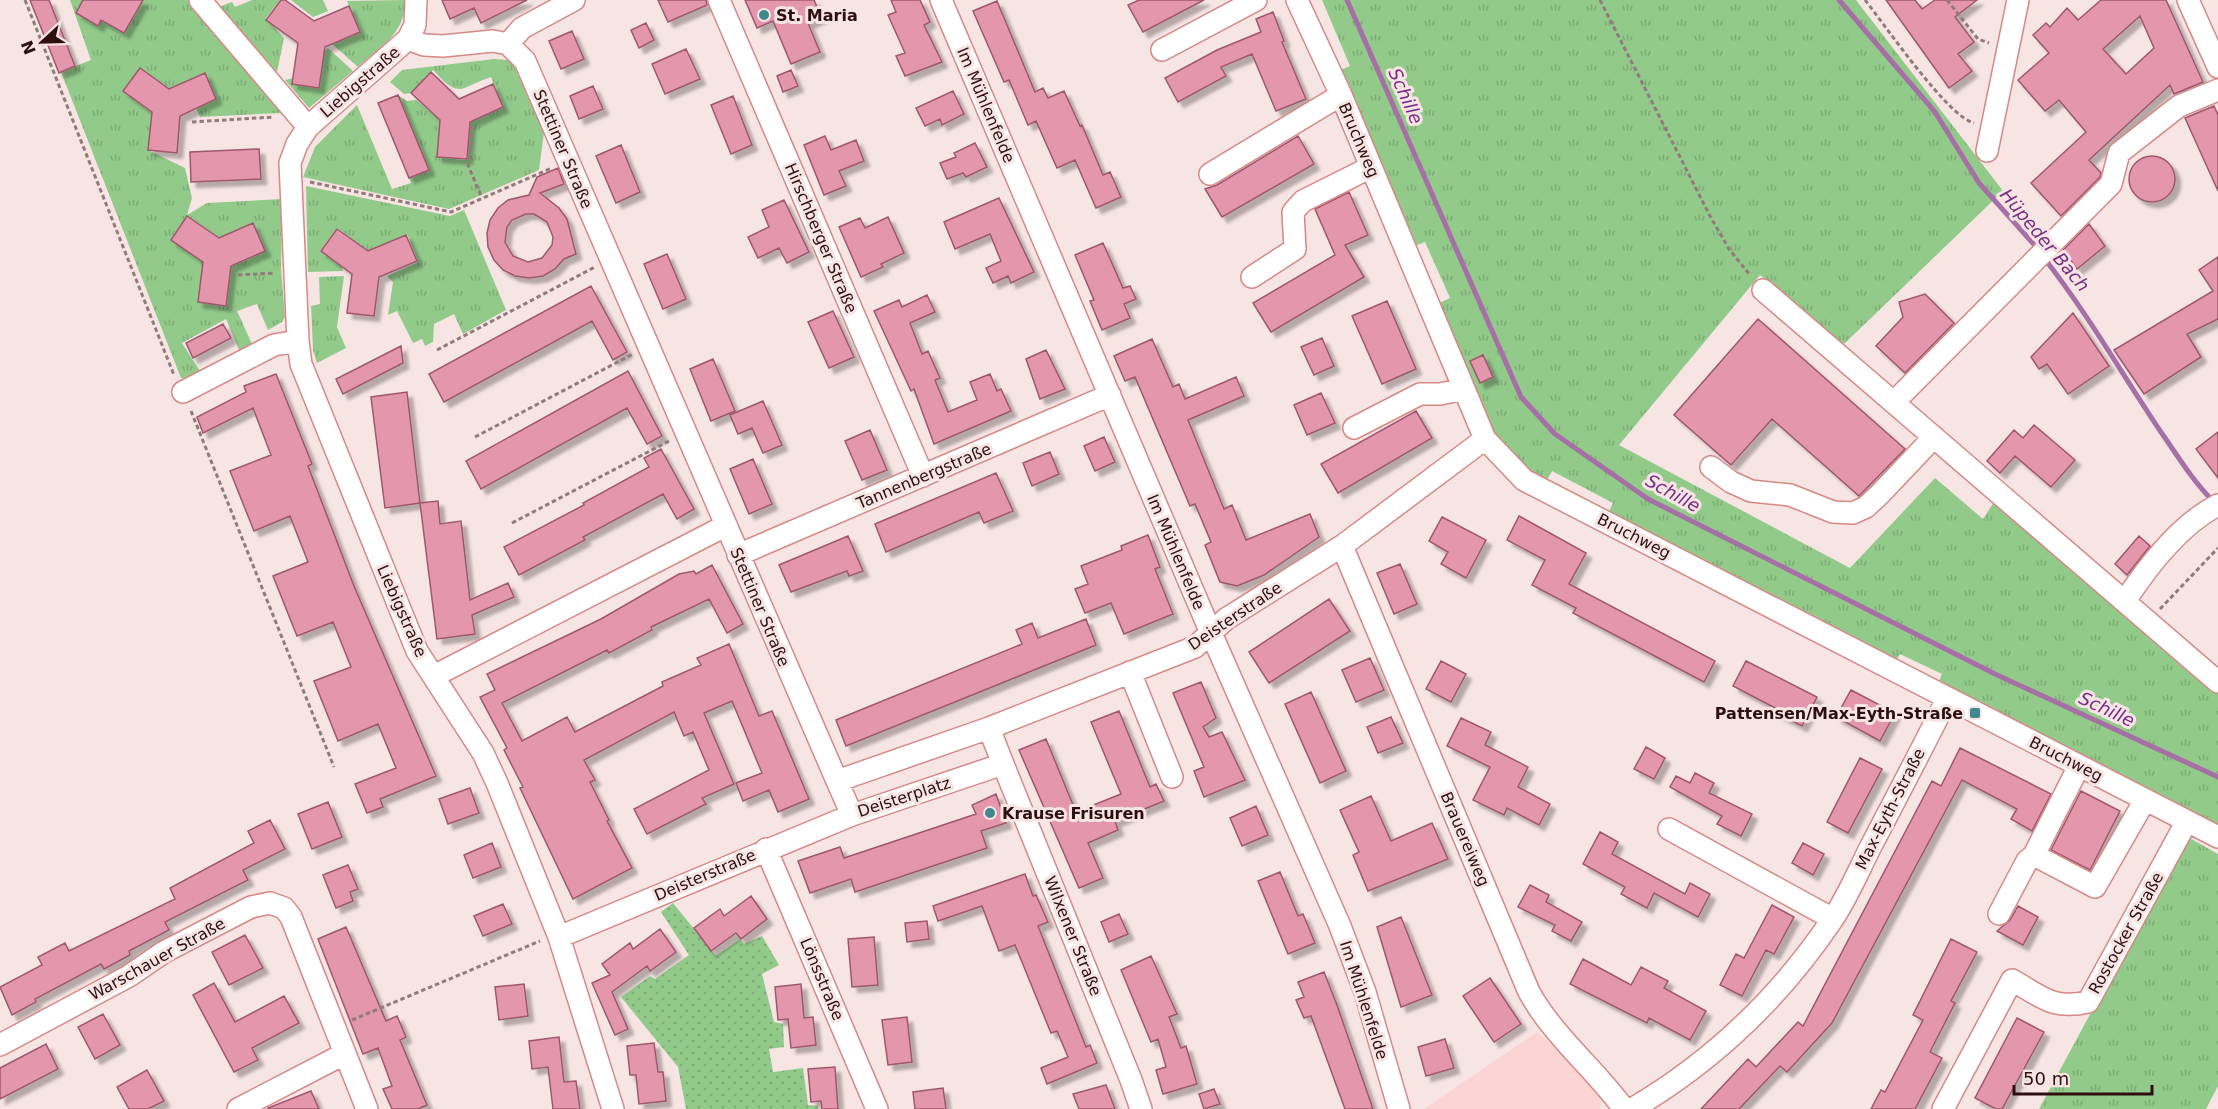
<svg xmlns="http://www.w3.org/2000/svg" width="2218" height="1109" font-family="'DejaVu Sans',sans-serif">
	<defs>
		<pattern id="grass-tufts" width="24" height="20" patternUnits="userSpaceOnUse" patternTransform="scale(1.5)"><rect width="24" height="20" fill="#92ca8a"/><path d="M3 7l-1-3M5 7V3M7 7l1-3M15 17l-1-3M17 17v-4M19 17l1-3" fill="none" stroke="#7eac76"/></pattern>
		<pattern id="garden-dots" width="8" height="8" patternUnits="userSpaceOnUse" patternTransform="scale(1.5)"><rect width="8" height="8" fill="#92ca8a"/><path d="M2 2h.1M6 6h.1" fill="none" stroke="#7eac76" stroke-width="1.8" stroke-linecap="round"/></pattern>
		<filter id="shadow"><feDropShadow dx="5.5" dy="5.5" stdDeviation="1.5" flood-color="#0004"/></filter>
	</defs>
	<rect width="100%" height="100%" fill="#f7e5e4"/>
	<path fill="#fbd5d4" d="M1537 1032 1594 1084 1602 1099 1600 1109H1424Z"/>
	<path fill="url(#grass-tufts)" fill-rule="evenodd" d="M70 0H83L76 13 98 26 101 20 124 33 143 0H188L281 113 200 117 196 108 216 99 205 74 169 89 140 68 123 91 152 112 148 150 185 168 192 198 187 215 207 203 282 199 281 268 285 317 282 322 268 330 257 304 237 311 252 344 239 350 226 319 182 343 200 371 187 378H181L61 72 91 60ZM187 216 219 238 253 224 265 251 231 266 225 306 198 302 203 262 171 240Z
		M252 0H280L266 18 284 38 277 72 219 7 232 2 235 7Z
		M291 0H323L328 11 313 17Z
		M404 0C408 32 379 48 358 67L332 44 360 32 347 1Z
		M1322 0H1856L2003 191 1844 344 1760 275 1619 445 1850 568 1935 478 1983 519 1996 499 2218 692V825L1937 686 1942 674 1900 654 1894 665 1607 516 1613 503 1552 471 1545 484C1523 470 1507 454 1494 432L1437 304 1450 298 1425 242 1412 247 1336 72 1350 66Z
		M328 48 353 71 309 108 285 80 293 78 292 84 319 88 324 51Z
		M494 59 508 60 514 66 544 132 539 170 449 209 303 177 315 147 357 105 392 189 411 183 409 178 429 169 398 95 407 101 416 100 440 120 437 157 466 160 470 122 503 107 491 77C458 88 461 100 433 70L412 93 404 94 390 82 402 70Z
		M306 186 450 216 464 210 506 310 463 334 454 314 434 324 433 342 425 346 422 339 413 343 397 311 388 315 393 282 387 276 418 262 407 234 368 251 337 228 320 251 342 267 343 271 308 272Z
		M344 276 337 327 346 348 317 363 313 350 311 306 320 304 319 277Z
		M2186 836 2218 854V1086L2206 1109H2039Z"/>
	<path fill="url(#garden-dots)" d="M673 903 716 956 740 939 744 944 762 936 779 965 762 974 774 1022 783 1024 784 1047 769 1049 773 1072 803 1068 808 1105 818 1106V1109H686L678 1067 621 997 650 976 655 979 689 955 661 912Z"/>
	<g fill="none" stroke-linecap="round" stroke-linejoin="round">
		<path stroke="#a670a6" stroke-width="5" d="M1347 0 1521 397 1555 434 1648 499 1995 674 2218 777
			M1839 0 1935 112 1979 183 2039 250
			M2044 258C2088 314 2123 376 2163 435 2179 458 2193 481 2213 501"/>
	</g>
	<path fill="#e497ac" stroke="#9e576d" stroke-width="1.5" fill-rule="evenodd" filter="url(#shadow)" d="M30 0H49L75 66 59 73Z
		M83 0H143L124 33 101 20 98 26 76 13Z
		M281 0H285L314 21 349 6 360 32 325 47 319 88 292 84 298 43 266 20Z
		M442 0H527L481 23 474 8 450 19Z
		M658 0H706L707 5 668 22Z
		M745 0H814L821 17 808 23 820 52 791 64 773 21 757 28Z
		M891 0H920L930 22 924 25 942 62 905 76 896 56 905 53 888 15 896 12Z
		M1139 0H1204L1143 32 1128 5Z
		M1886 0H1915L1922 9 1935 0H1977L1955 17 1974 42 1958 54 1972 71 1949 88Z
		M2101 0H2166L2203 82 2174 94 2170 85 2089 160 2101 173 2100 177 2061 216 2031 183 2086 132 2059 100 2045 111 2018 80 2049 53 2033 35 2046 23 2050 27 2067 8 2078 20ZM2140 16 2154 48 2126 74 2103 49Z
		M997 1 1035 92 1043 88 1048 98 1064 91 1080 126 1082 125 1103 175 1110 172 1121 197 1096 208 1075 160 1057 168 1036 121 1028 125 1009 80 1004 82 973 11Z
		M1273 12 1284 41 1282 42 1306 99 1276 111 1252 54 1221 67 1226 76 1178 102 1165 78 1217 50 1261 32 1256 19Z
		M646 23 654 40 639 48 631 30Z
		M572 31 584 59 561 69 549 41Z
		M686 49 700 79 665 94 652 64Z
		M140 68 169 89 205 73 216 99 180 116 177 153 148 150 152 112 123 91Z
		M791 70 798 86 783 92 777 76Z
		M431 72 459 99 493 84 503 107 470 122 467 159 437 157 440 120 411 93Z
		M593 86 603 109 579 119 570 96Z
		M953 91 964 114 942 125 940 119 925 126 916 108Z
		M398 95 429 170 409 178 378 103Z
		M733 96 752 145 731 154 711 105Z
		M2214 106 2218 115V191L2185 118Z
		M825 136 831 150 856 140 864 161 839 171 846 186 824 195 804 145Z
		M1298 136 1314 164 1222 217 1205 189 1217 185Z
		M975 143 987 167 966 177 963 173 947 179 940 163 956 157 954 153Z
		M621 145 640 192 616 203 596 156Z
		M259 149 261 179 191 182 190 152Z
		M2129 179a23 23 0 1 1 46 0a23 23 0 1 1-46 0Z
		M558 168 564 184 540 193 559 208 567 219 576 254 564 259 555 269 543 276 529 278 515 276 503 270 494 260 488 247 487 233 490 220 498 208 508 200 529 195 537 177ZM526 214H534L547 222 553 237 552 245 542 258 528 262 513 256 505 242 507 227 512 220Z
		M1349 192 1368 235 1345 245 1364 277 1271 332 1253 303 1335 255 1315 209Z
		M999 198 1034 272 1011 283 1008 276 993 283 986 268 1001 261 990 234 955 249 944 222Z
		M784 200 809 252 787 263 779 248 758 258 748 237 769 227 762 210Z
		M187 216 219 238 253 223 265 251 231 266 226 306 198 302 203 262 171 240Z
		M888 217 904 253 881 264 883 267 861 277 839 227 860 218 865 228Z
		M2089 224 2105 246 2077 269 2063 250Z
		M337 229 368 251 406 235 417 261 379 277 374 316 347 313 352 274 321 251Z
		M1103 243 1123 288 1130 286 1136 299 1124 304 1130 318 1102 330 1090 301 1094 300 1075 255Z
		M667 254 686 299 663 309 644 264Z
		M2218 257V319L2187 334 2201 357 2144 394 2114 350 2213 291 2199 270Z
		M591 286 627 352 613 360 592 321 444 402 429 374Z
		M1925 294 1954 323 1905 373 1876 346 1903 317 1899 302Z
		M927 295 935 312 910 323 922 354 928 351 940 378 935 380 948 412 977 400 970 382 990 374 997 391 1001 389 1011 411 934 444 914 389 911 391 874 311 899 300 902 307Z
		M1387 301 1416 369 1382 384 1352 316Z
		M833 311 854 357 829 368 808 322Z
		M2073 313 2109 366 2068 394 2047 364 2039 369 2031 357Z
		M1758 319 1905 449 1859 496 1772 419 1731 465 1674 415Z
		M223 324 231 338 193 358 186 343Z
		M1322 338 1334 366 1314 375 1301 347Z
		M1152 339 1173 387 1179 384 1185 399 1236 377 1244 396 1188 420 1224 509 1232 505 1246 540 1310 514 1319 537 1264 575 1237 586 1220 582 1205 545 1211 542 1195 504 1190 506 1135 377 1125 381 1114 356Z
		M401 346 403 363 343 394 336 379Z
		M1046 350 1065 389 1040 399 1026 359Z
		M1483 355 1493 377 1480 383 1470 361Z
		M713 359 735 411 711 421 690 369Z
		M628 371 662 436 647 444 627 408 481 489 466 461Z
		M276 374 312 464 308 466 354 586 436 776 380 799 383 807 367 813 355 784 396 768 378 724 338 741 314 681 351 667 333 622 297 636 273 576 308 562 290 516 254 531 230 471 271 455 253 408 203 433 197 417 246 392 244 386Z
		M407 392 420 503 385 508 371 397Z
		M1321 393 1335 423 1307 435 1294 405Z
		M763 401 782 445 763 453 752 428 738 434 730 415Z
		M1416 411 1432 438 1338 493 1321 464Z
		M2034 425 2075 460 2051 487 2015 456 2000 473 1987 461 2014 430 2023 438Z
		M870 430 887 470 862 480 845 441Z
		M2218 432V478L2196 449Z
		M1104 437 1115 462 1095 471 1084 446Z
		M661 449 694 509 677 519 663 494 583 537 585 540 519 575 504 547 584 505 583 503 649 467 644 458Z
		M1050 452 1059 474 1032 486 1023 463Z
		M753 459 772 504 749 514 730 469Z
		M996 473 1013 511 984 523 979 512 886 552 875 524Z
		M438 501 440 524 461 521 470 600 508 583 514 597 472 615 475 634 437 639 420 503Z
		M1519 516 1586 553 1569 584 1715 661 1704 682 1573 613 1576 608 1532 585 1545 560 1507 540Z
		M1442 517 1486 540 1466 578 1441 564 1448 552 1429 541Z
		M1148 535 1160 567 1155 569 1173 614 1124 634 1111 603 1085 613 1075 589 1088 584 1081 566 1122 550 1121 546Z
		M848 536 863 571 849 576 847 571 791 592 779 565Z
		M2139 536 2150 546 2127 575 2115 564Z
		M1400 564 1417 604 1394 614 1377 573Z
		M712 565 743 624 727 633 709 599 651 627 652 630 609 653 607 650 502 703 522 741 567 717 575 732 663 686 662 682 701 665 697 658 729 644 759 716 772 711 809 799 778 812 769 790 743 801 736 783 762 773 732 701 704 713 734 784 702 798 706 804 647 834 634 809 709 770 693 732 684 736 674 712 584 760 595 780 590 782 609 820 607 821 632 868 573 899 520 788 523 787 504 750 507 748 480 697 495 690 487 674 601 619 679 574 694 571 696 574Z
		M1329 599 1350 631 1269 683 1249 652Z
		M1086 619 1096 645 846 746 836 720 1022 644 1016 630 1032 623 1038 638Z
		M1370 658 1384 690 1356 702 1342 670Z
		M1441 661 1466 674 1451 702 1426 689Z
		M1746 661 1817 697 1802 726 1776 713 1777 709 1733 686Z
		M1201 682 1216 718 1203 727 1209 737 1222 732 1245 780 1204 797 1194 771 1204 767 1173 693Z
		M1851 690 1895 713 1880 741 1836 717Z
		M1311 692 1346 771 1320 783 1285 704Z
		M1119 711 1150 787 1156 784 1164 801 1115 821 1118 830 1088 843 1103 878 1079 888 1019 750 1046 739 1076 812 1121 794 1091 722Z
		M1391 717 1403 743 1378 753 1367 727Z
		M1461 718 1491 732 1485 745 1528 767 1518 787 1550 804 1539 825 1507 808 1504 815 1473 800 1490 767 1447 746Z
		M1646 747 1665 758 1654 779 1634 769Z
		M1960 748 2051 794 2032 831 2011 819 2017 809 1962 780 1832 1023 1787 1072 1780 1066 1739 1109H1701L1748 1059 1756 1067 1798 1022 1803 1026 1932 781 1941 786Z
		M1860 758 1882 769 1848 833 1827 822Z
		M1695 773 1714 783 1709 793 1752 814 1741 836 1717 824 1722 816 1670 787 1676 776 1690 783Z
		M470 788 479 813 448 824 439 799Z
		M2081 791 2120 811 2090 870 2051 850Z
		M996 794 1006 823 981 831 987 848 855 892 851 879 810 893 798 861 840 847 844 858 976 814 972 805Z
		M1371 796 1391 841 1432 823 1448 859 1368 891 1353 855 1359 852 1340 810Z
		M328 802 342 837 312 849 298 814Z
		M1256 806 1268 835 1242 846 1230 818Z
		M270 820 285 849 243 870 248 880 165 922 169 930 129 951 130 955 104 969 101 964 35 999 36 1002 12 1015 0 987 42 965 38 957 65 943 69 951 175 899 170 888 254 843 248 831Z
		M1600 832 1618 842 1612 854 1685 894 1690 883 1710 894 1698 917 1654 893 1647 908 1621 894 1625 887 1583 864Z
		M492 843 501 867 473 878 464 855Z
		M1803 843 1824 854 1813 875 1792 863Z
		M348 865 358 889 350 892 353 901 336 908 323 875Z
		M1280 872 1298 916 1303 914 1315 943 1288 954 1258 881Z
		M1025 874 1033 896 1036 895 1048 922 1038 926 1086 1047 1090 1045 1097 1063 1047 1084 1041 1068 1068 1057 1057 1031 1051 1033 1015 945 999 951 982 906 938 921 933 906Z
		M1530 885 1549 895 1546 902 1582 922 1571 941 1552 931 1555 925 1518 907Z
		M751 896 767 919 741 939 736 933 711 951 694 928 720 909 724 916Z
		M503 904 512 924 483 936 474 916Z
		M1772 905 1794 917 1774 954 1766 950 1742 996 1720 985 1736 954 1744 958Z
		M2018 906 2038 917 2023 945 1997 931 2010 920Z
		M1119 914 1128 934 1109 942 1101 922Z
		M1401 917 1432 995 1401 1007 1377 927Z
		M927 921 929 939 907 942 905 923Z
		M346 927 386 1021 397 1016 406 1037 400 1040 427 1105 418 1109H392L383 1089 392 1086 378 1048 363 1054 318 939Z
		M660 929 676 952 650 971 647 966 612 992 628 1029 615 1035 592 983 610 975 602 964 630 943 633 949Z
		M245 935 263 968 229 985 212 952Z
		M874 937 878 985 852 987 848 939Z
		M1951 939 1977 952 1951 1001 1955 1003 1930 1052 1942 1058 1915 1109H1871L1881 1090 1885 1092 1923 1020 1913 1015Z
		M1151 956 1177 1014 1169 1017 1181 1048 1186 1046 1197 1084 1163 1094 1156 1070 1166 1067 1158 1039 1151 1042 1121 970Z
		M1583 959 1631 985 1641 967 1668 981 1664 988 1706 1011 1690 1040 1649 1018 1647 1023 1570 984Z
		M1324 972 1337 1005 1373 1109H1345L1311 1016 1304 1018 1296 1000 1304 997 1298 982Z
		M1490 978 1521 1024 1494 1042 1463 996Z
		M214 983 235 1022 284 996 299 1023 252 1048 258 1060 234 1072 193 995Z
		M524 984 528 1016 499 1020 495 987Z
		M801 984 804 1018 813 1017 816 1045 791 1048 788 1019 778 1020 775 987Z
		M103 1014 120 1045 95 1059 78 1027Z
		M907 1017 912 1062 888 1065 882 1020Z
		M2017 1018 2044 1032 2002 1109H1996L1975 1098Z
		M559 1037 564 1082 576 1081 580 1109H553L548 1067 532 1069 529 1041Z
		M1445 1039 1454 1068 1426 1076 1418 1047Z
		M654 1043 658 1072H663L666 1101 639 1104 636 1075H630L627 1046Z
		M46 1044 58 1069 0 1099V1068Z
		M835 1067 838 1109H822L821 1101 811 1102 808 1069Z
		M147 1070 164 1101 148 1109H129L117 1087Z
		M1106 1085 1115 1109H1079L1073 1094Z
		M943 1088 946 1109H915L913 1092Z
		M1214 1089 1220 1104 1204 1109 1199 1094Z
		M311 1091 319 1109H269L268 1108Z"/>
	<g fill="none" stroke-linecap="round" stroke-linejoin="round">
		<g stroke="#d68886" stroke-width="24">
			<path id="minor" d="M200 0 308 127
				M416 0 415 25 408 39 308 127 297 144 290 163 298 341 301 364 417 651 483 753 497 783 559 937 613 1109
				M719 0 923 476
				M941 0 1211 633 1340 926 1365 992 1399 1109
				M1297 0 1341 95 1485 439 1524 480 2218 837
				M2188 0 2218 67
				M408 39 424 45 443 46 493 41 508 44 525 61 837 781
				M508 44 522 28 574 0
				M1162 50 1256 0
				M1987 151 2018 0
				M1210 174 1341 95
				M1252 277 1295 249 1293 212 1303 201 1371 167
				M1763 290 2218 682
				M183 392 274 345 298 341
				M1894 402 2111 184 2119 153 2179 106 2218 90
				M1354 428 1420 394H1440L1464 389
				M1711 467 1731 482 1751 491 1790 495 1833 512 1853 513 1866 507 1879 495 1934 437
				M1342 546 1529 992C1554 1037 1594 1068 1624 1109
				M738 555 1110 395
				M2125 601C2148 566 2180 524 2218 505
				M1130 672 1172 777
				M434 676 725 526
				M989 728 1003 764 852 815 837 781 989 728 1195 647 1226 619 1342 546 1485 439
				M1003 764 1131 1080 1141 1109
				M2079 766 2034 855 2095 887 2145 800
				M1669 829 1833 919
				M766 849 877 1109
				M1999 914 2027 861 2034 855
				M559 937 852 815
				M0 1045 129 976 164 952 251 907 270 903 284 908 291 917 367 1109
				M238 1109 344 1054
				M1632 1109C1712 1062 1780 997 1832 920 1847 898 1858 872 1870 848 1896 798 1922 749 1947 699
				M1943 1109 2012 980C2042 997 2053 1010 2088 1002L2187 821"/>
		</g>
		<path stroke="#927a7a" stroke-width="3" stroke-dasharray="4.5 3" stroke-linecap="butt" d="M25 0 174 375
			M1600 0 1710 216 1729 249 1750 275
			M1865 0C1885 25 1948 117 1974 123
			M1947 0 1978 39 1989 43
			M192 122 274 117
			M473 126 468 165 482 198
			M310 182 451 212 552 168
			M238 275 275 273
			M437 350 595 267
			M191 411 334 767
			M475 437 633 354
			M512 523 669 441
			M2160 609 2218 548
			M352 1020 540 941"/>
		<use href="#minor" stroke="#fff" stroke-width="21"/>
	</g>
	<g fill="#40888d" stroke="#f7e5e4" stroke-width="2">
		<circle cx="764" cy="15" r="6"/>
		<rect x="1969" y="707" width="12" height="12" rx="3"/>
		<circle cx="990" cy="813" r="6"/>
	</g>
	<g text-anchor="middle" dominant-baseline="central" stroke-width="6" stroke-linejoin="round" paint-order="stroke">
		<g font-size="16" font-weight="bold" fill="#2d0f10" stroke="#f7e5e4" text-anchor="start">
			<text x="776" y="15">St. Maria</text>
			<text x="1963" y="713" text-anchor="end">Pattensen/Max-Eyth-Straße</text>
			<text x="1002" y="813">Krause Frisuren</text>
		</g>
		<g font-size="16" fill="#2d0f10" stroke="#f7e5e4">
			<text transform="translate(360 82) rotate(-41)">Liebigstraße</text>
			<text transform="translate(986 105) rotate(67)">Im Mühlenfelde</text>
			<text transform="translate(1359 140) rotate(67)">Bruchweg</text>
			<text transform="translate(563 149) rotate(67)">Stettiner Straße</text>
			<text transform="translate(821 238) rotate(67)">Hirschberger Straße</text>
			<text transform="translate(924 476) rotate(-23)">Tannenbergstraße</text>
			<text transform="translate(1634 536) rotate(27)">Bruchweg</text>
			<text transform="translate(1176 552) rotate(67)">Im Mühlenfelde</text>
			<text transform="translate(760 607) rotate(67)">Stettiner Straße</text>
			<text transform="translate(402 611) rotate(66)">Liebigstraße</text>
			<text transform="translate(1235 616) rotate(-34)">Deisterstraße</text>
			<text transform="translate(2066 759) rotate(27)">Bruchweg</text>
			<text transform="translate(904 797) rotate(-18)">Deisterplatz</text>
			<text transform="translate(1890 809) rotate(-63)">Max-Eyth-Straße</text>
			<text transform="translate(1465 839) rotate(67)">Brauereiweg</text>
			<text transform="translate(705 875) rotate(-23)">Deisterstraße</text>
			<text transform="translate(2126 933) rotate(-61)">Rostocker Straße</text>
			<text transform="translate(1073 936) rotate(68)">Wilxener Straße</text>
			<text transform="translate(157 959) rotate(-29)">Warschauer Straße</text>
			<text transform="translate(822 979) rotate(67)">Lönsstraße</text>
			<text transform="translate(1364 1000) rotate(72)">Im Mühlenfelde</text>
		</g>
		<g font-size="18" font-style="italic" fill="#772b85" stroke="#f7e5e4">
			<text transform="translate(1406 96) rotate(66)">Schille</text>
			<text transform="translate(2045 240) rotate(50)">Hüpeder Bach</text>
			<text transform="translate(1673 493) rotate(29)">Schille</text>
			<text transform="translate(2107 709) rotate(25)">Schille</text>
		</g>
	</g>
	<g transform="translate(42 42) rotate(248)" stroke="#f7e5e4" stroke-width="4.5" paint-order="stroke">
	<path d="M0-4.5L10 22L0 15L-10 22Z" fill="#2d0f10"/>
	<text y="-9" font-size="16" font-weight="bold" text-anchor="middle" fill="#2d0f10">N</text>
	</g>
	<path d="M2014 1085v9h138v-9" fill="none" stroke="#2d0f10" stroke-width="3"/>
	<text x="2023" y="1085" font-size="18" fill="#2d0f10" stroke="#f7e5e4" stroke-width="4.5" paint-order="stroke">50 m</text>
</svg>
